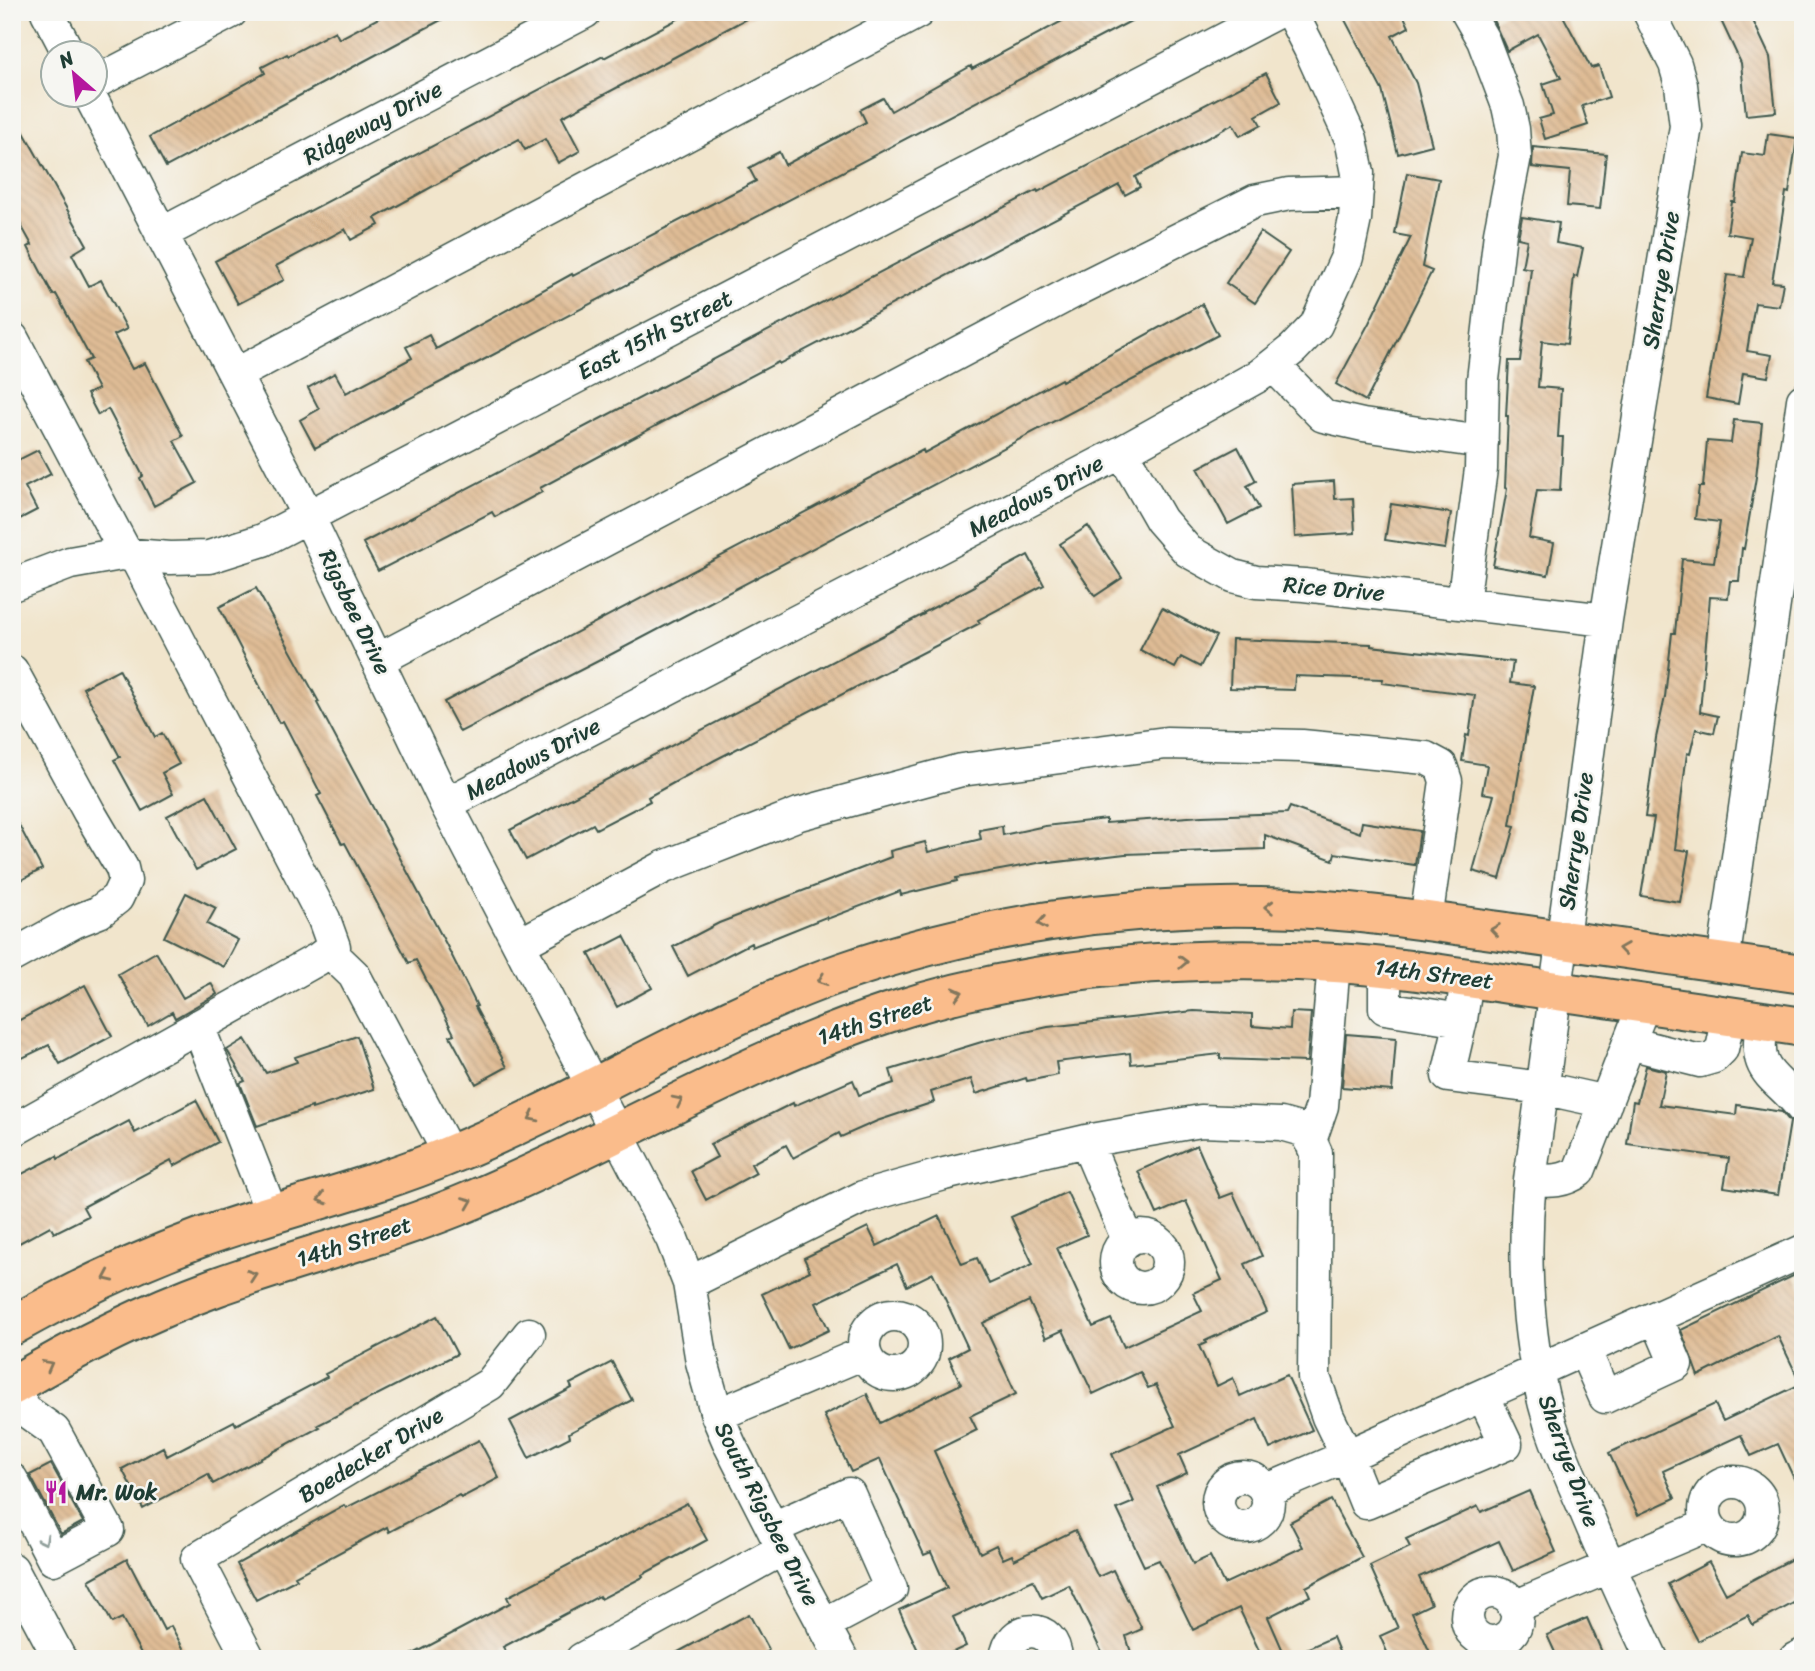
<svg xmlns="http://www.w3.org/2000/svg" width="1815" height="1671" font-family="Sriracha,sans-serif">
	<defs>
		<pattern id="building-back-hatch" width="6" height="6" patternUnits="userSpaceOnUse" patternTransform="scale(1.75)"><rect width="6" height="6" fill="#dfbc95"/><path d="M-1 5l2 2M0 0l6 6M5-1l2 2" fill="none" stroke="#bfa281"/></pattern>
	</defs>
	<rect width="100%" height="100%" fill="#f6f6f2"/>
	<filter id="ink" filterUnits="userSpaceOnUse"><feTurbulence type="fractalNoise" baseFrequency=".0143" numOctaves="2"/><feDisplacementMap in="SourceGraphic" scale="14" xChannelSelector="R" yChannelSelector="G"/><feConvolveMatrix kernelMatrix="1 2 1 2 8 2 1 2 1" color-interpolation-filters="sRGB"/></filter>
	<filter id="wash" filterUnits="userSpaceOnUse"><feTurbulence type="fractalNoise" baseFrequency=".00686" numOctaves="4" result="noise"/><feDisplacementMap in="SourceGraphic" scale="28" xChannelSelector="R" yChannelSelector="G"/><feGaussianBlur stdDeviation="1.57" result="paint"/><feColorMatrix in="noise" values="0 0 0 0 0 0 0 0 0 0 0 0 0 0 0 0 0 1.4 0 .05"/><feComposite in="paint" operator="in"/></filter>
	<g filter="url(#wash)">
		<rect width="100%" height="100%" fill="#f1e5cc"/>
		<g id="blocks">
			<path fill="url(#building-back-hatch)" d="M390 12H456L166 167 150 137 265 73 262 67 287 54 288 56 335 31 339 39Z
				M691 12H759L562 117 580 151 558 163 545 139 525 150 519 139 375 218 379 225 351 240 345 229 276 266 284 280 238 304 215 261 603 56 604 58Z
				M1079 12H1148L315 448 300 420 319 409 308 388 335 373 346 393 412 358 406 347 429 335 436 349 572 274 573 276 756 181 749 168 779 152 785 165 866 122 860 110 883 98 891 111 971 66 972 69Z
				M1359 12H1402L1409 27 1392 36 1416 83 1432 145 1398 154 1382 90 1345 20Z
				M1508 12H1561L1591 68 1599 66 1609 97 1582 106 1588 125 1545 139 1539 119 1553 115 1543 84 1561 78 1538 34 1507 51 1493 20Z
				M1717 12H1749L1770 57 1776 112 1746 115 1741 63Z
				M1266 73 1281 102 1256 116 1261 125 1240 136 1233 124 1135 177 1140 187 1125 195 1119 185 779 364 778 362 663 422 540 488 542 492 495 517 492 512 378 571 363 543 1037 190 1038 192Z
				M12 111 87 245 72 254 89 286 101 280 127 329 114 335 132 369 145 363 183 436 174 441 197 483 154 506 140 478 143 476 108 409 98 415 87 394 98 389 84 362 91 359 56 294 53 295 28 247 32 245 12 209Z
				M1768 134 1797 138 1789 193 1786 192 1772 282 1783 283 1779 306 1755 303 1747 351 1772 355 1768 377 1743 373 1738 404 1706 398 1727 275 1744 277 1751 237 1727 233 1732 202H1735L1742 153 1765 156Z
				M1533 147 1606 154 1600 209 1567 206 1570 171 1532 167Z
				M1407 173 1439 179 1422 267 1432 271 1366 401 1336 384 1369 323 1411 237 1395 234Z
				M1522 217 1559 223 1556 243 1583 248 1577 277 1574 276 1567 344 1542 341 1538 387 1561 389 1558 437H1563L1560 491 1537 490 1529 538 1554 543 1548 575 1493 566 1507 489 1505 488 1508 416H1506L1509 361H1520L1531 269 1522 267 1527 240 1518 238Z
				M1260 232 1289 252 1255 303 1226 283Z
				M1202 304 1218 335 606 657 460 732 444 702 923 450 924 453 1061 379 1062 381Z
				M1734 420 1762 423 1756 477 1744 549 1742 548 1739 581H1730L1728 598 1710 597 1700 712 1718 716 1714 733 1696 729 1690 754 1687 753 1675 849 1689 851 1680 902 1641 896 1654 818 1645 817 1656 738 1665 697 1672 633H1675L1682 559 1714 562 1720 522 1695 519 1699 487H1703L1707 441 1731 443Z
				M1238 447 1256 481 1247 486 1259 508 1228 524 1198 468Z
				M38 450 51 474 25 487 37 510 12 523V463Z
				M1334 481 1335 499 1353 498 1355 533 1295 537 1292 484Z
				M1391 504 1451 513 1445 549 1385 540Z
				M1088 526 1122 578 1095 596 1060 544Z
				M1028 555 1044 585 978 620 980 623 715 760 648 797 650 801 596 829 593 824 526 860 510 830 924 614 923 613 975 586 974 584Z
				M256 588 319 702 317 703 446 944 477 1006 475 1007 507 1067 476 1084 450 1036 454 1034 416 960 409 963 345 843 342 844 317 796 321 794 283 721 279 723 219 607Z
				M1162 608 1216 636 1200 667 1181 657 1175 668 1140 650Z
				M1232 639 1371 644V646L1513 662 1510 683 1534 686 1510 825 1515 826 1500 879 1473 871 1494 795 1482 793 1487 765 1462 761 1466 735 1469 736 1475 695 1382 683 1383 679 1295 676 1294 690 1230 688Z
				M119 669 155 737 162 733 179 764 162 773 173 794 142 811 114 760 120 757 83 688Z
				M207 795 236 849 196 870 167 816Z
				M1290 807 1360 833 1362 822 1420 831 1415 865 1335 853 1333 860 1265 835V849L1125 854 1049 863V861L956 878 957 881 901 895 900 891 827 919 826 917 752 947 751 943 688 976 673 947 719 923 891 857 890 851 925 842 928 852 981 839 979 830 1002 826 1003 835 1045 826 1106 819V823L1202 816 1287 813Z
				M12 812 42 869 12 885Z
				M186 893 216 908 207 924 238 940 224 967 164 937Z
				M624 936 652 988 617 1007 589 954Z
				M156 952 183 998 211 983 217 994 175 1018 172 1012 148 1026 118 974Z
				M85 985 112 1036 60 1064 49 1045 12 1063V1024Z
				M1194 1011 1252 1014V1026L1290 1029 1291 1012 1311 1013 1307 1062 1220 1059V1054L1131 1064 1130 1053 1056 1062 1058 1075 1027 1081 1026 1078 976 1094 971 1079 931 1092 934 1102 877 1121 841 1137 839 1133 793 1158 786 1145 751 1164 756 1173 706 1200 691 1171 717 1157 710 1144 793 1103 794 1106 853 1080 859 1095 894 1083 890 1070 988 1040 1048 1027Z
				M1346 1034 1396 1038 1392 1091 1342 1087Z
				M357 1036 374 1089 312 1109V1107L257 1126 240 1083 245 1081 227 1050 245 1039 266 1073 297 1062 295 1057Z
				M1646 1066 1666 1071 1659 1105 1736 1115 1737 1105 1782 1112 1790 1122 1778 1195 1724 1187 1729 1158 1627 1144 1633 1101 1637 1102Z
				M196 1100 218 1142 174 1166 171 1160 83 1207 88 1216 54 1233 50 1226 12 1247V1179L57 1156 58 1159 129 1121 135 1133Z
				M1197 1145 1220 1198 1233 1193 1262 1256 1245 1264 1267 1312 1205 1341 1206 1343 1199 1346 1217 1386 1233 1378 1240 1396 1287 1375 1312 1430 1270 1449 1257 1419 1179 1455 1187 1473 1157 1487 1193 1564 1210 1556 1224 1584 1303 1547 1290 1522 1331 1500 1362 1557 1306 1587 1310 1596 1268 1617 1286 1658 1333 1637 1342 1659H1263L1239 1608 1193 1630 1159 1560 1144 1566 1117 1509 1134 1502 1112 1454 1175 1426 1156 1385 1148 1388 1140 1372 1093 1394 1063 1330 1046 1338 1029 1301 983 1323 1016 1394 970 1416 977 1430 934 1451 980 1553 996 1545 1003 1559 1012 1555 1014 1560 1075 1530 1098 1577 1113 1570 1142 1629 1126 1636 1133 1659H1105L1069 1585 1042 1598 1033 1580 953 1617 966 1646 938 1659H922L899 1610 947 1588 931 1552 924 1555 880 1459 851 1472 824 1415 867 1394 880 1423 961 1384 949 1358 968 1348 933 1273 907 1286 897 1264 816 1303 829 1330 789 1349 762 1294 810 1271 804 1258 868 1227 877 1246 939 1216 962 1264 977 1258 989 1284 1033 1264 1011 1217 1067 1192 1087 1235 1057 1248 1093 1327 1111 1319 1124 1347 1202 1311 1193 1293 1222 1280 1186 1201 1157 1214 1138 1171Z
				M1795 1275 1803 1293V1498L1778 1444 1751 1456 1741 1435 1663 1471 1675 1498 1638 1515 1609 1453 1715 1404 1723 1421 1801 1384 1778 1336 1698 1376 1681 1330Z
				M437 1316 457 1354 318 1425 320 1427 213 1484 208 1474 143 1509 122 1469 163 1447 167 1456 234 1421 236 1425 327 1377 325 1374Z
				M612 1362 632 1400 569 1433 570 1437 529 1458 510 1421 572 1388 570 1384Z
				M479 1440 499 1478 461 1498 459 1495 389 1532 387 1527 295 1576 297 1579 256 1600 237 1564 344 1505 346 1508Z
				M51 1464 83 1522 61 1534 30 1475Z
				M1529 1491 1556 1552 1513 1571 1499 1541 1419 1577 1431 1604 1412 1613 1433 1659H1390L1380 1636 1398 1628 1370 1566 1410 1547 1406 1539 1478 1506 1481 1512Z
				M687 1503 707 1540 642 1575 643 1577 601 1599 599 1596 503 1647 506 1652 492 1659H404L510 1603 507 1597Z
				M1803 1553V1598L1753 1625 1748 1615 1698 1641 1668 1584 1709 1562 1726 1594Z
				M127 1559 164 1630 171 1626 189 1659H144L122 1618 112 1623 89 1580Z
				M749 1614 769 1651 754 1659H665Z
				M1587 1618 1605 1659H1558L1547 1635Z"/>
		</g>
	</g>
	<g filter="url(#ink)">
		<use href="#blocks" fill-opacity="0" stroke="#3e564b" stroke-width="2"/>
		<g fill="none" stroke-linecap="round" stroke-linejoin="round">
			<g stroke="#3e564b" stroke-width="35">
				<path id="minor" d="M47 12 68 52
					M1649 12 1675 64 1681 85 1686 126 1606 620 1530 1180C1522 1259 1527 1347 1550 1423 1560 1454 1573 1483 1586 1512 1607 1562 1629 1610 1652 1659
					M94 83 231 12
					M89 94 308 516 446 804 672 1239 689 1283 702 1362 717 1415 730 1445 783 1549 842 1659
					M161 234 585 12
					M12 338 127 555
					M1273 365 1323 416 1363 425 1482 442
					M235 375 918 12
					M1122 452 1161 520 1188 551 1233 576 1256 582 1304 585 1606 620
					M12 585 70 563 121 554 170 558 209 557 263 540 1277 12
					M1463 603 1481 469 1483 380 1500 233 1515 156 1513 129 1508 106 1483 40 1467 12
					M378 660 1073 292 1255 201 1289 194 1357 192
					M12 671 89 812 122 868 125 881 117 898 99 912 74 922 12 956
					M446 804 1122 452 1260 375 1293 349 1316 325 1347 257 1355 219 1358 173 1351 139 1310 49 1291 12
					M520 944 664 867 799 814 961 770 1166 743 1302 746 1426 758 1441 766 1446 781 1426 920
					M329 951 354 975 450 1155
					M1723 963 1803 400
					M1385 967V1008L1461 1020
					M1467 978 1461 1020 1448 1076 1542 1088 1606 1102
					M1763 1021C1751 1075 1774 1072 1803 1109
					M198 1026 272 1214
					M1629 1043 1700 1061 1714 1057 1722 1049 1729 1016
					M12 1131 318 959 334 947 324 919 135 556
					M1086 1141 1128 1240
					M1310 1141 1322 1106 1334 963
					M1530 1180C1548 1181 1563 1183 1579 1171L1644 1004
					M1116 1262a26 26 0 1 1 52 0a26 26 0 1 1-52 0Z
					M689 1283 863 1197 944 1174 1086 1141 1201 1121 1281 1124 1306 1131 1316 1153 1314 1377 1328 1417 1347 1456 1803 1251
					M864 1345a30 30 0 1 1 60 0a30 30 0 1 1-60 0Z
					M1584 1349 1605 1397 1676 1364 1656 1317
					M717 1415 864 1353
					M1218 1502a25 25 0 1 1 50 0a25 25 0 1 1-50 0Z
					M12 1480 53 1559 108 1530 54 1431 26 1411 12 1386
					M1705 1511a29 29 0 1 1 58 0a29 29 0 1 1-58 0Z
					M1265 1491 1347 1456 1366 1503 1506 1444 1483 1395
					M773 1528 849 1494 891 1589 823 1625
					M12 1569 60 1659
					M1467 1617a25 25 0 1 1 50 0a25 25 0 1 1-50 0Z
					M1514 1607 1708 1525
					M249 1659 197 1559 490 1384 529 1334
					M582 1659 783 1549
					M1006 1659C1009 1622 1055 1622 1056 1659
					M1795 1659 1803 1655"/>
			</g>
			<g stroke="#3e564b" stroke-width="42">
				<path id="major" d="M12 1326C72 1292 135 1262 200 1238 283 1208 369 1189 450 1155 584 1100 706 1020 843 972 976 926 1120 904 1260 907 1345 908 1429 921 1513 933 1610 947 1706 960 1803 974
					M12 1386C77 1347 145 1313 216 1287 302 1256 391 1235 475 1199 614 1140 743 1061 888 1013 1032 966 1184 954 1335 963 1407 967 1479 980 1550 990 1635 1003 1719 1014 1803 1027"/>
			</g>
			<use href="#minor" stroke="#fff" stroke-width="32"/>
			<use href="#major" stroke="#fabc8b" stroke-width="38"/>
		</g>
		<defs><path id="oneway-chevron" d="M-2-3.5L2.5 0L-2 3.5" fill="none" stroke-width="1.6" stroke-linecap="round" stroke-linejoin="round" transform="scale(1.75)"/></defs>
		<g stroke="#82765b">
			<use href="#oneway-chevron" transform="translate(1269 907) rotate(-178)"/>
			<use href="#oneway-chevron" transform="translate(1042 923) rotate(170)"/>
			<use href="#oneway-chevron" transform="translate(1495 930) rotate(-172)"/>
			<use href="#oneway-chevron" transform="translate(1623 949) rotate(-172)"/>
			<use href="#oneway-chevron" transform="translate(1183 962) rotate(-2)"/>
			<use href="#oneway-chevron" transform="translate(822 980) rotate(160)"/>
			<use href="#oneway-chevron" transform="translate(958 993) rotate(-14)"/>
			<use href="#oneway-chevron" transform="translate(678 1101) rotate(-27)"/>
			<use href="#oneway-chevron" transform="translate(533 1117) rotate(153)"/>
			<use href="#oneway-chevron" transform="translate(322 1199) rotate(163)"/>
			<use href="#oneway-chevron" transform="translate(468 1202) rotate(-22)"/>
			<use href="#oneway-chevron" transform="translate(252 1275) rotate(-19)"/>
			<use href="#oneway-chevron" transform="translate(108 1277) rotate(156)"/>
			<use href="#oneway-chevron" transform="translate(48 1365) rotate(-29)"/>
		</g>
		<use stroke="#8f9e9a" href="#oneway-chevron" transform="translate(44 1540) rotate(63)"/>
	</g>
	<defs>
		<g id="restaurant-bare" transform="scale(1.89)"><path d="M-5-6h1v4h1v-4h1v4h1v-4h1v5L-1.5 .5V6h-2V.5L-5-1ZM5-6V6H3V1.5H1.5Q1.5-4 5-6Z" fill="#b5179e" stroke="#f6f6f2" stroke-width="2.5" paint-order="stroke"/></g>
	</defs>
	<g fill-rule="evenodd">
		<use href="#restaurant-bare" x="56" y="1492"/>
	</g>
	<g text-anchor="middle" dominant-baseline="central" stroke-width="5" stroke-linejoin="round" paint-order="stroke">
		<g font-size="23" fill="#1f3d34" stroke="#f6f6f2">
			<text transform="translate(373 123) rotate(-28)">Ridgeway Drive</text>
			<text transform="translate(1661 280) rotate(-81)">Sherrye Drive</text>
			<text transform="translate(655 335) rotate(-27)">East 15th Street</text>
			<text transform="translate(1036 496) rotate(-28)">Meadows Drive</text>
			<text transform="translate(1334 589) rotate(5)">Rice Drive</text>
			<text transform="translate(355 612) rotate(64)">Rigsbee Drive</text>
			<text transform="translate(533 759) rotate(-28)">Meadows Drive</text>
			<text transform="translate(1576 841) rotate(-82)">Sherrye Drive</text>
			<text transform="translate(1434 974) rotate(7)">14th Street</text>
			<text transform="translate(875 1020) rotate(-18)">14th Street</text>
			<text transform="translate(354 1242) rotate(-18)">14th Street</text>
			<text transform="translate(371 1455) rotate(-31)">Boedecker Drive</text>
			<text transform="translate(1569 1461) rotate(70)">Sherrye Drive</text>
			<text transform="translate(767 1514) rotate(63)">South Rigsbee Drive</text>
		</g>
		<g font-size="23" font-weight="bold" fill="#1f3d34" stroke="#f6f6f2" text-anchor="start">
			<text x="76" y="1492">Mr. Wok</text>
		</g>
	</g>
	<rect width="1815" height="1671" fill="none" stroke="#f6f6f2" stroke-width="42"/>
	<g transform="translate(74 74) rotate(332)"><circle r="33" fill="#f6f6f2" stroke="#a0aca6" stroke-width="2"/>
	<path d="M0-5L12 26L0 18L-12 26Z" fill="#b5179e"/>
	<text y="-10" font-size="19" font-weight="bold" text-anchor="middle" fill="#1f3d34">N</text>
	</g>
</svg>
